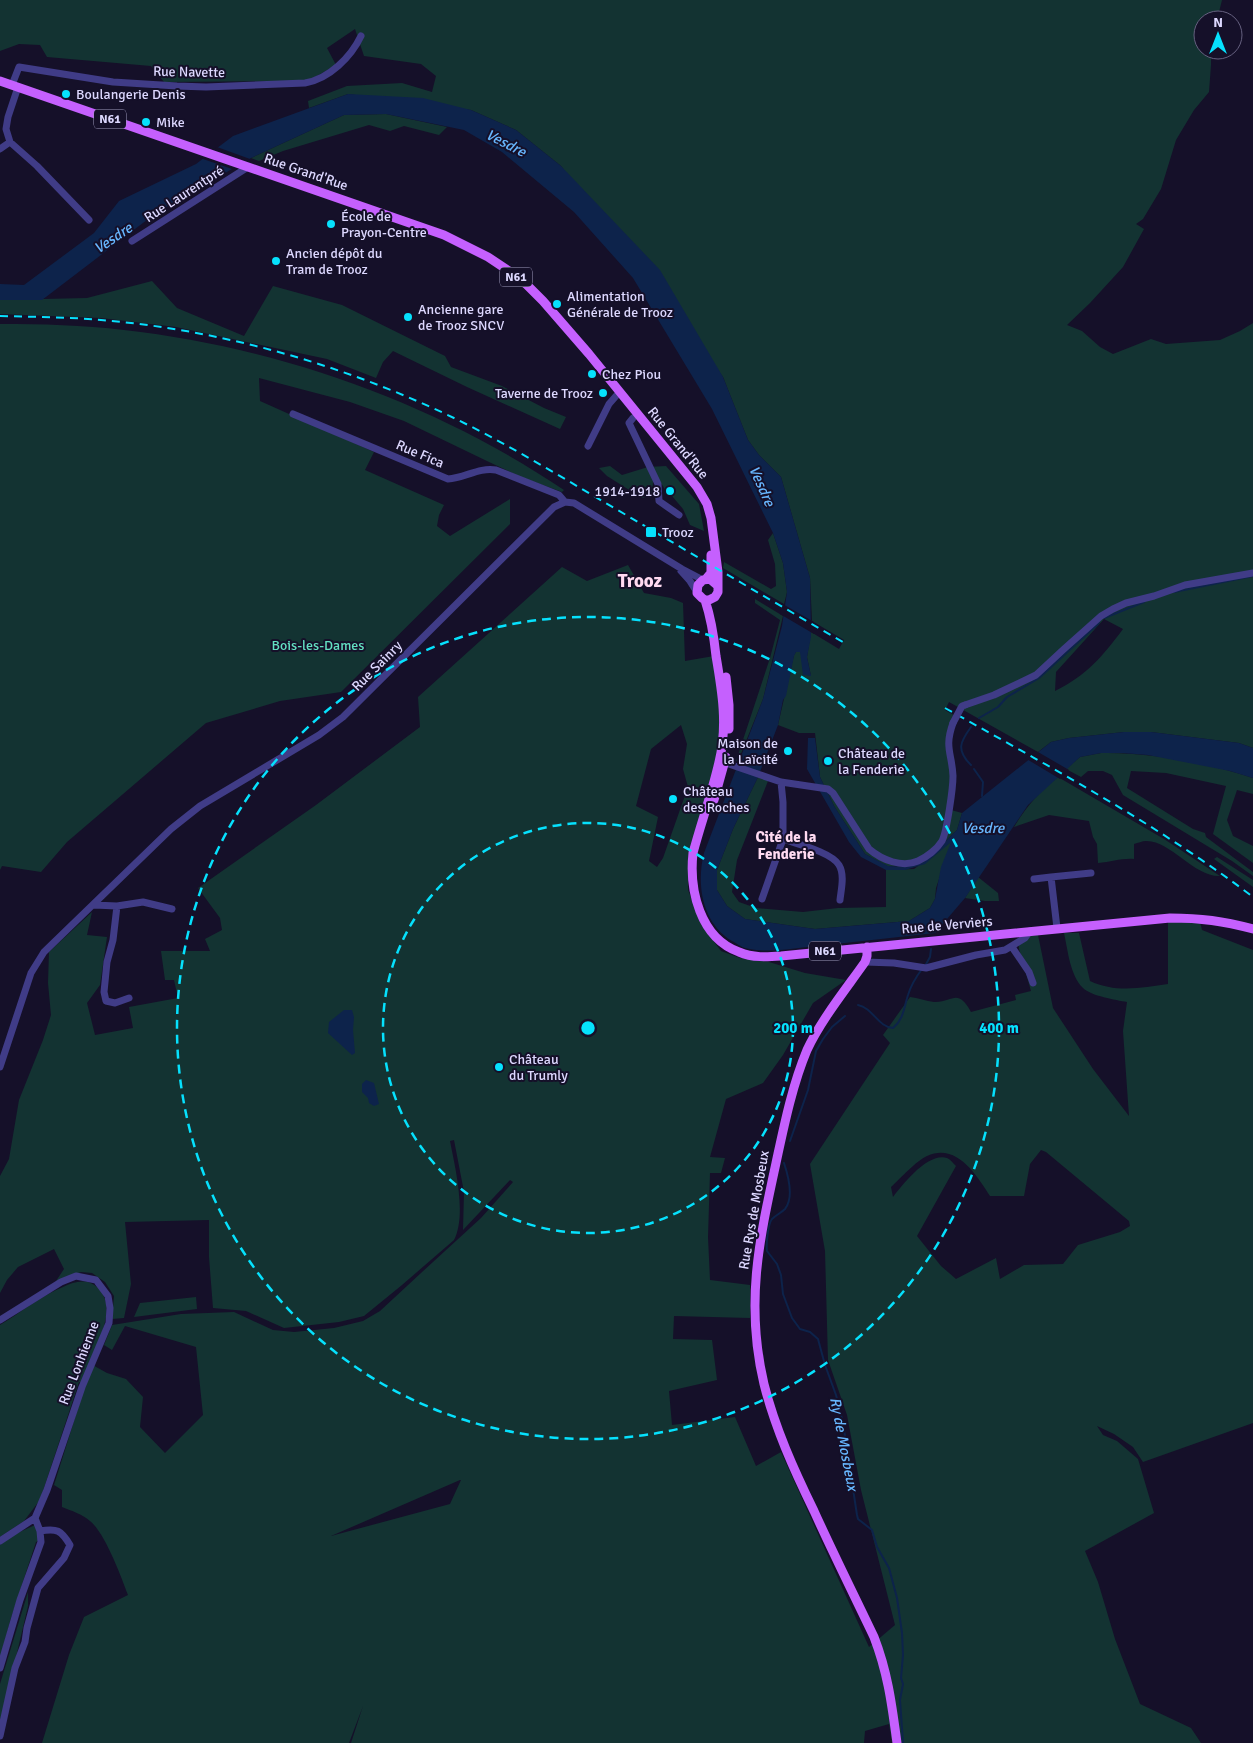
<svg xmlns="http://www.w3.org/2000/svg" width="1253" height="1743" font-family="Signika,sans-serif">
	<rect width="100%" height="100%" fill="#151029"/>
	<path fill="#133332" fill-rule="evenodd" d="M0 0H1222L1217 20H1203V50H1211V65L1209 92 1194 110 1176 140 1161 189 1143 219 1136 224 1144 229 1123 267 1090 303 1067 325 1082 331 1100 347 1113 354 1151 339 1166 344 1220 340 1240 331 1253 323V748L1239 743 1151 732H1124L1069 738 1051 742 1038 752 949 702 945 710 959 718 950 736 951 810 962 813 957 830 924 862 906 867 887 866 865 854 834 806 820 777 815 733H799L778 725 794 655 796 652 800 651 811 676 807 657 811 632 839 649 844 640 812 621 810 578 781 477 759 455 748 440 723 377 561 166 516 130 471 110 348 94 309 108 308 101 347 86 402 83 432 92 436 76 421 64 364 56 355 29 327 48 336 65 308 81 164 82 151 66 47 57 40 45 19 44 0 51ZM1104 619 1123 629C1102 657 1087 675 1055 691L1056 672Z
		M386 114 447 127 439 135 404 126 390 131 369 125 283 151 259 161 251 158 344 115Z
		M152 281 177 308 244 336 273 286 342 305 445 356 451 367 502 386 544 408 566 417 560 429 467 387 393 351 383 362 376 378 327 359 176 327 101 318 0 314V300L87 298Z
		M0 324C42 324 83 325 124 330 281 348 433 402 564 490L562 492 521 477 489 462 404 421 350 402 259 378 260 401 374 452 365 470 444 505 439 515 437 526 450 536 510 499V524L341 692 280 701 206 723 67 842 41 872 2 866 0 870Z
		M610 466 622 475 648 467 666 466 699 504 704 531 690 525 683 509 672 496H668L663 486 659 481 653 482 652 496 642 498 607 476 599 468Z
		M773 533 783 563 787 592 784 604 723 568 724 562 771 589 776 586 775 564 768 540Z
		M628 565 644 593 671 598 683 603 685 661 714 656 720 713 718 757 688 858V890L703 927 721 951 740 958 769 962 805 973 846 980 813 1003 783 1055 763 1083 726 1099 710 1157 725 1158 721 1173H710L708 1237 710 1280 750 1285V1318L674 1316 673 1339 712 1340 717 1380 669 1391 672 1425 735 1417 756 1466 781 1452 869 1647 895 1625 861 1490 847 1415 828 1360 825 1251 810 1164 890 1043 883 1035 910 997C918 998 926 1001 934 1002 953 1003 957 987 971 1012L1016 1000 1015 995 1031 991 1019 949 1018 938 1038 935 1053 1008 1093 1069 1129 1116 1123 1031 1127 1002C1116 1000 1091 996 1083 988 1070 975 1068 951 1064 933H1079L1090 981C1115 993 1142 988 1168 984V922H1200L1202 930 1253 950V1423L1143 1462 1133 1447 1114 1434 1097 1426 1103 1435 1117 1441 1138 1459 1154 1513 1085 1551 1098 1582 1115 1639 1140 1704 1191 1728 1201 1743H892L889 1724 865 1731 864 1743H351L363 1706 349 1743H42L69 1655 84 1617 128 1595C121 1576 105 1533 90 1521 82 1514 72 1511 62 1507V1490L54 1485 85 1386 79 1382 40 1500 24 1521 0 1537V1325C20 1313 42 1295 63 1287 75 1281 88 1278 98 1288 118 1308 98 1341 89 1363L107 1373 126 1379 143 1397 140 1427 165 1453 203 1415 196 1347 125 1326 112 1350 104 1345 112 1325 181 1314 234 1312 273 1330 294 1332 334 1328 363 1321 380 1311 421 1273 481 1218 513 1182 510 1180 463 1230 464 1192 454 1140 450 1141C455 1167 467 1215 454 1240L402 1285 364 1316 339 1322 284 1328 246 1311 213 1308 209 1257V1220L125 1222 131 1284 124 1318 112 1319 114 1296 105 1282 92 1273 81 1272 56 1281 64 1269 54 1249 18 1267 7 1280 0 1293V1176L9 1159 19 1100 43 1040 51 1015 48 983 49 952 92 912 87 935 107 937 100 985 87 1003 95 1035 133 1028 129 1007 178 998 174 980H165L161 951H210L205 939 222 930 220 918 198 888 316 805 420 727 418 697 562 567 587 581ZM681 725 687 744 683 769 688 787 663 858 657 867 649 861 658 817 636 806 651 749ZM1041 1150 1046 1152 1129 1221 1130 1226 1120 1232 1078 1245 1063 1264 1024 1265 1000 1279 996 1258 956 1279 941 1266 917 1236 956 1166C953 1163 950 1159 947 1158 928 1152 903 1184 893 1197L891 1187C900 1179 917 1160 927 1156 957 1142 977 1176 990 1196H1024L1030 1164ZM461 1480 450 1504 331 1536 460 1480Z
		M755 599 783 616 763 699 738 761H736L770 658 780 620 755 603Z
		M1101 753C1149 752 1208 763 1253 778V794L1237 790 1227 820 1233 836 1253 846V863L1213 834 1226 786 1166 773 1131 771 1127 788 1193 829 1205 833 1206 837 1253 872V876L1232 861 1123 795 1112 775 1103 771H1088L1081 777 1066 769 1080 757Z
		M758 777 768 781 737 860 732 892 739 902 756 908 803 912 838 908 886 907V870L914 869 952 841 936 888 935 899 930 908 909 921 815 929 745 919 727 906 717 890V870L733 829Z
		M1058 777 1164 839 1220 876C1194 877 1170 840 1146 841 1142 841 1138 843 1134 844V859C1122 858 1111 862 1098 863L1097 844 1093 837 1089 821 1049 815 1014 827C1027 806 1039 792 1058 777Z
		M1217 857 1253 880V887L1214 859Z
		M978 877 998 893 999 901H985L965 898Z
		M196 1297 197 1309 134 1317 140 1303Z
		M35 1525 40 1540 36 1542 11 1618 0 1659V1545L11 1536Z
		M28 1592V1606L0 1725V1684Z"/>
	<path fill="#0d234b" d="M348 94 423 98 471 110 516 130 561 166 660 270 723 377 748 440 759 455 781 477 810 578 811 637 807 657 811 676 803 675 800 652H796L794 656 786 696 783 700 778 725 758 777 733 829 717 870V890L727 906 745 919 815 929 909 921 930 908 935 899 941 867 951 842 925 864 905 870H886L861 857 849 842 807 769 808 738H815L820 777 834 806 865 854 888 866 906 867 924 862 957 830 962 813 1051 742 1069 738 1124 732H1151L1239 743 1253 748V778L1230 771 1148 755 1123 753H1101L1080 757 1028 805 965 898 935 933C896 937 857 942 817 946 794 948 768 954 745 948 741 947 736 943 732 941 702 923 696 884 704 853L763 699 782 626 787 592 783 563 773 533 712 409 633 278 574 212 502 152 464 130 386 114 344 115 251 158 156 213 42 300H0V284L24 285 94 233 119 201 196 164 233 136Z
		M344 1010H352L354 1017 353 1030 355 1053 352 1055 328 1033 329 1022Z
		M366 1080 374 1083 379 1104 374 1106 369 1103 368 1098 362 1092V1084Z"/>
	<path fill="#151029" d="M217 147 250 159 235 170 200 158Z
		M781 603 814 622V634L780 614Z
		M1035 751 1038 752 1069 770 1060 779 1025 758Z"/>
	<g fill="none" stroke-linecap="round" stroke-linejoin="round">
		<path stroke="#0d234b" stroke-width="2" d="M1174 592 1253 576
			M1104 618 1144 602
			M979 718 998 707 1007 697 1039 678 1099 623
			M971 727C960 742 956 750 971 765
			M974 769 983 782 982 796
			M925 966 930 957 931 949
			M858 1005C873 1008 878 1027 893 1028 904 1019 904 1007 908 995 911 985 916 977 922 969
			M790 1141 808 1090 816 1051 823 1039 832 1027 845 1016
			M784 1163C788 1175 794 1198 785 1209 781 1213 776 1215 772 1219 768 1224 766 1244 767 1251L777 1264 781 1275 783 1294 792 1318 800 1329 810 1332 818 1339 825 1365 836 1395 843 1423 857 1515 858 1519 872 1530 877 1547 889 1568 897 1598 902 1633 903 1655 901 1678 903 1684 900 1700 903 1743"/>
		<path stroke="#403c87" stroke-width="7" d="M12 85 19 67 113 82 177 86 206 87 305 83C329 79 351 57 361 36
			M18 87 8 117 6 129 10 142 37 166 89 220
			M0 149 10 142
			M132 241 248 167
			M293 414 448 479C465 478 479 467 496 470L559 495 565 502
			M633 418 629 423 658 484 659 501 679 515
			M588 446 609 404 616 396
			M681 571 690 581 697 592
			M965 705 994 695 1036 675 1064 649 1101 616 1113 609 1126 603 1154 596 1185 585 1253 573
			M720 761 781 782 828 789 833 793 869 849C882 860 902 868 918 861 927 857 937 849 942 841 947 831 953 788 953 776 952 753 944 748 953 723
			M783 839C797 844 831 852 839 865 845 875 841 890 840 900
			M1034 879 1051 877
			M762 899 783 839V802L781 782
			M94 905 117 906 143 902 172 909
			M117 906 113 940 107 962 104 992 106 1001 115 1003 129 998
			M1057 928 1051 877 1091 873
			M1012 947 1029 972 1033 983
			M865 962 894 963 926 968 976 955 1005 950 1025 938 1030 931
			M0 1067 31 973 44 952 171 829 200 806 319 735 343 717 554 507 565 502 574 503 682 569 703 580
			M0 1320 61 1282 76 1276 96 1280 108 1296 110 1308 109 1323 82 1387 47 1490 35 1518 0 1541
			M0 1668 20 1600 41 1542 40 1531 35 1518
			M0 1736 15 1668 25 1642 27 1628 38 1588 64 1558 70 1545C61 1530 57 1528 40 1531"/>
		<path stroke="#c560fe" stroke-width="9" d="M0 81 444 235 488 257 509 271 527 285 543 301 589 354 697 487 707 504 711 518 718 572V592L715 597 709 600H705L702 598 697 593 698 585 703 580 710 579 717 585
			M706 579 711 573V555
			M705 600C711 618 714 637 716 656 722 691 728 726 719 762 712 793 701 823 693 853 689 890 700 938 739 952 753 958 767 957 781 956L1170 918C1201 918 1223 921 1253 929
			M726 677 729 705V729
			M714 800 726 757
			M867 947V956L865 962C846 989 821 1020 807 1050 792 1086 784 1126 776 1163 759 1241 745 1304 764 1384 775 1428 794 1470 814 1511 833 1553 854 1595 874 1637 888 1673 892 1706 897 1743"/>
		<path stroke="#06e1fd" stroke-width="2" stroke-dasharray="8 6" stroke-linecap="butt" d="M0 316C34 317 68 317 101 320 210 329 318 358 417 401 482 429 543 466 604 502 684 549 763 596 843 642
			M945 708C1050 767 1157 824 1253 897"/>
		<path stroke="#403c87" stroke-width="7" d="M953 723 962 706 965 705"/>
	</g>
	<g fill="none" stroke="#06e1fd" stroke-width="2.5" stroke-dasharray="9 6">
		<circle cx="588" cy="1028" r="205"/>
		<circle cx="588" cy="1028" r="411"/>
	</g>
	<g fill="#06e1fd" stroke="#151029" stroke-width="2">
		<circle cx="66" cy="94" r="5"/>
		<circle cx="146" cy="122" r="5"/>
		<circle cx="331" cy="224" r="5"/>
		<circle cx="276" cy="261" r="5"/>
		<circle cx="557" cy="304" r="5"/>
		<circle cx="408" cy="317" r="5"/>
		<circle cx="592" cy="374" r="5"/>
		<circle cx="603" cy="393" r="5"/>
		<circle cx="670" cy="491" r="5"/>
		<rect x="645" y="526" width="12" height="12" rx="2.5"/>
		<circle cx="788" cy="751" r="5"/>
		<circle cx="828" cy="761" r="5"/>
		<circle cx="673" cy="799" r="5"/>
		<circle cx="499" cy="1067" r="5"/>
	</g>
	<g text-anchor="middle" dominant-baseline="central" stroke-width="4" stroke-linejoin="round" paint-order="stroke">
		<g fill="#151029" stroke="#a19cbf" stroke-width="1">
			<rect x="94" y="109.5" width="32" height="19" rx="4"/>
			<rect x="500" y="267.5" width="32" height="19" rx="4"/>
			<rect x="809" y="941.5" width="32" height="19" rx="4"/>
		</g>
		<g font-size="12" font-weight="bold" fill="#ddd8ff">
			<text x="110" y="119">N61</text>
			<text x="516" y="277">N61</text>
			<text x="825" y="951">N61</text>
		</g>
		<g font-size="14" fill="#ddd8ff" stroke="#151029">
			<text transform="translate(189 72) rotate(1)">Rue Navette</text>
			<text transform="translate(306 172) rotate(19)">Rue Grand'Rue</text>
			<text transform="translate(184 194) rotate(-33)">Rue Laurentpré</text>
			<text transform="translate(678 443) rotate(51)">Rue Grand'Rue</text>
			<text transform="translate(420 454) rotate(23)">Rue Fica</text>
			<text transform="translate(377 666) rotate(-45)">Rue Sainry</text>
			<text transform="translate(947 925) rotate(-5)">Rue de Verviers</text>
			<text transform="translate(754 1210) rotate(-80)">Rue Rys de Mosbeux</text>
			<text transform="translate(79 1363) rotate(-69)">Rue Lonhienne</text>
		</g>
		<g font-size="14" fill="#ddd8ff" stroke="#151029" text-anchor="start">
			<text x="76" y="94">Boulangerie Denis</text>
			<text x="156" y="122">Mike</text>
			<text x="341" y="216">École de<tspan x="341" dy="16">Prayon-Centre</tspan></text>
			<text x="286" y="253">Ancien dépôt du<tspan x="286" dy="16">Tram de Trooz</tspan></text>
			<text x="567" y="296">Alimentation<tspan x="567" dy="16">Générale de Trooz</tspan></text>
			<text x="418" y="309">Ancienne gare<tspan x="418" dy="16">de Trooz SNCV</tspan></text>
			<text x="602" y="374">Chez Piou</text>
			<text x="593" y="393" text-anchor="end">Taverne de Trooz</text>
			<text x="660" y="491" text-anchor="end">1914-1918</text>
			<text x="662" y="532">Trooz</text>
			<text x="778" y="743" text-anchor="end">Maison de<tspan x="778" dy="16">la Laïcité</tspan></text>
			<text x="838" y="753">Château de<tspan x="838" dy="16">la Fenderie</tspan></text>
			<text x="683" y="791">Château<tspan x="683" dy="16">des Roches</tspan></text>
			<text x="509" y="1059">Château<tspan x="509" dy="16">du Trumly</tspan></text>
		</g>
		<g font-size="14" fill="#63e0c2" stroke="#151029">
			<text x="318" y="645">Bois-les-Dames</text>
		</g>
		<g font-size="15" font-style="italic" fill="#67b6fe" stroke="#151029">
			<text transform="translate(506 143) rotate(27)">Vesdre</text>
			<text transform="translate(113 238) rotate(-34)">Vesdre</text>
			<text transform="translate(762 486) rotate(66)">Vesdre</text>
			<text x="983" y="828">Vesdre</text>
			<text transform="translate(844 1444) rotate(79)">Ry de Mosbeux</text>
		</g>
		<g font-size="15" font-weight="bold" fill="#ffdaf1" stroke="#151029">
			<text x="786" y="837">Cité de la<tspan x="786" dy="17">Fenderie</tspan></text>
		</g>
		<g font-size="19" font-weight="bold" fill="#ffdaf1" stroke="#151029">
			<text x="640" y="581">Trooz</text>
		</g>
	</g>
	<circle cx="588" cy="1028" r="8" fill="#06e1fd" stroke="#151029" stroke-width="2.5"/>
	<g font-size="15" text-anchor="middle" font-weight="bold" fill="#06e1fd" stroke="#151029" stroke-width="4" stroke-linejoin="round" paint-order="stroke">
		<text x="793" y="1033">200 m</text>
		<text x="999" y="1033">400 m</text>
	</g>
	<g transform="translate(1218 35)"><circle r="24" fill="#151029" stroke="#65607f"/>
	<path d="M0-4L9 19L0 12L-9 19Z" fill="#06e1fd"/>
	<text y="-8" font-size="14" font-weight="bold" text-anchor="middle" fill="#ddd8ff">N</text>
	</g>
</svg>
